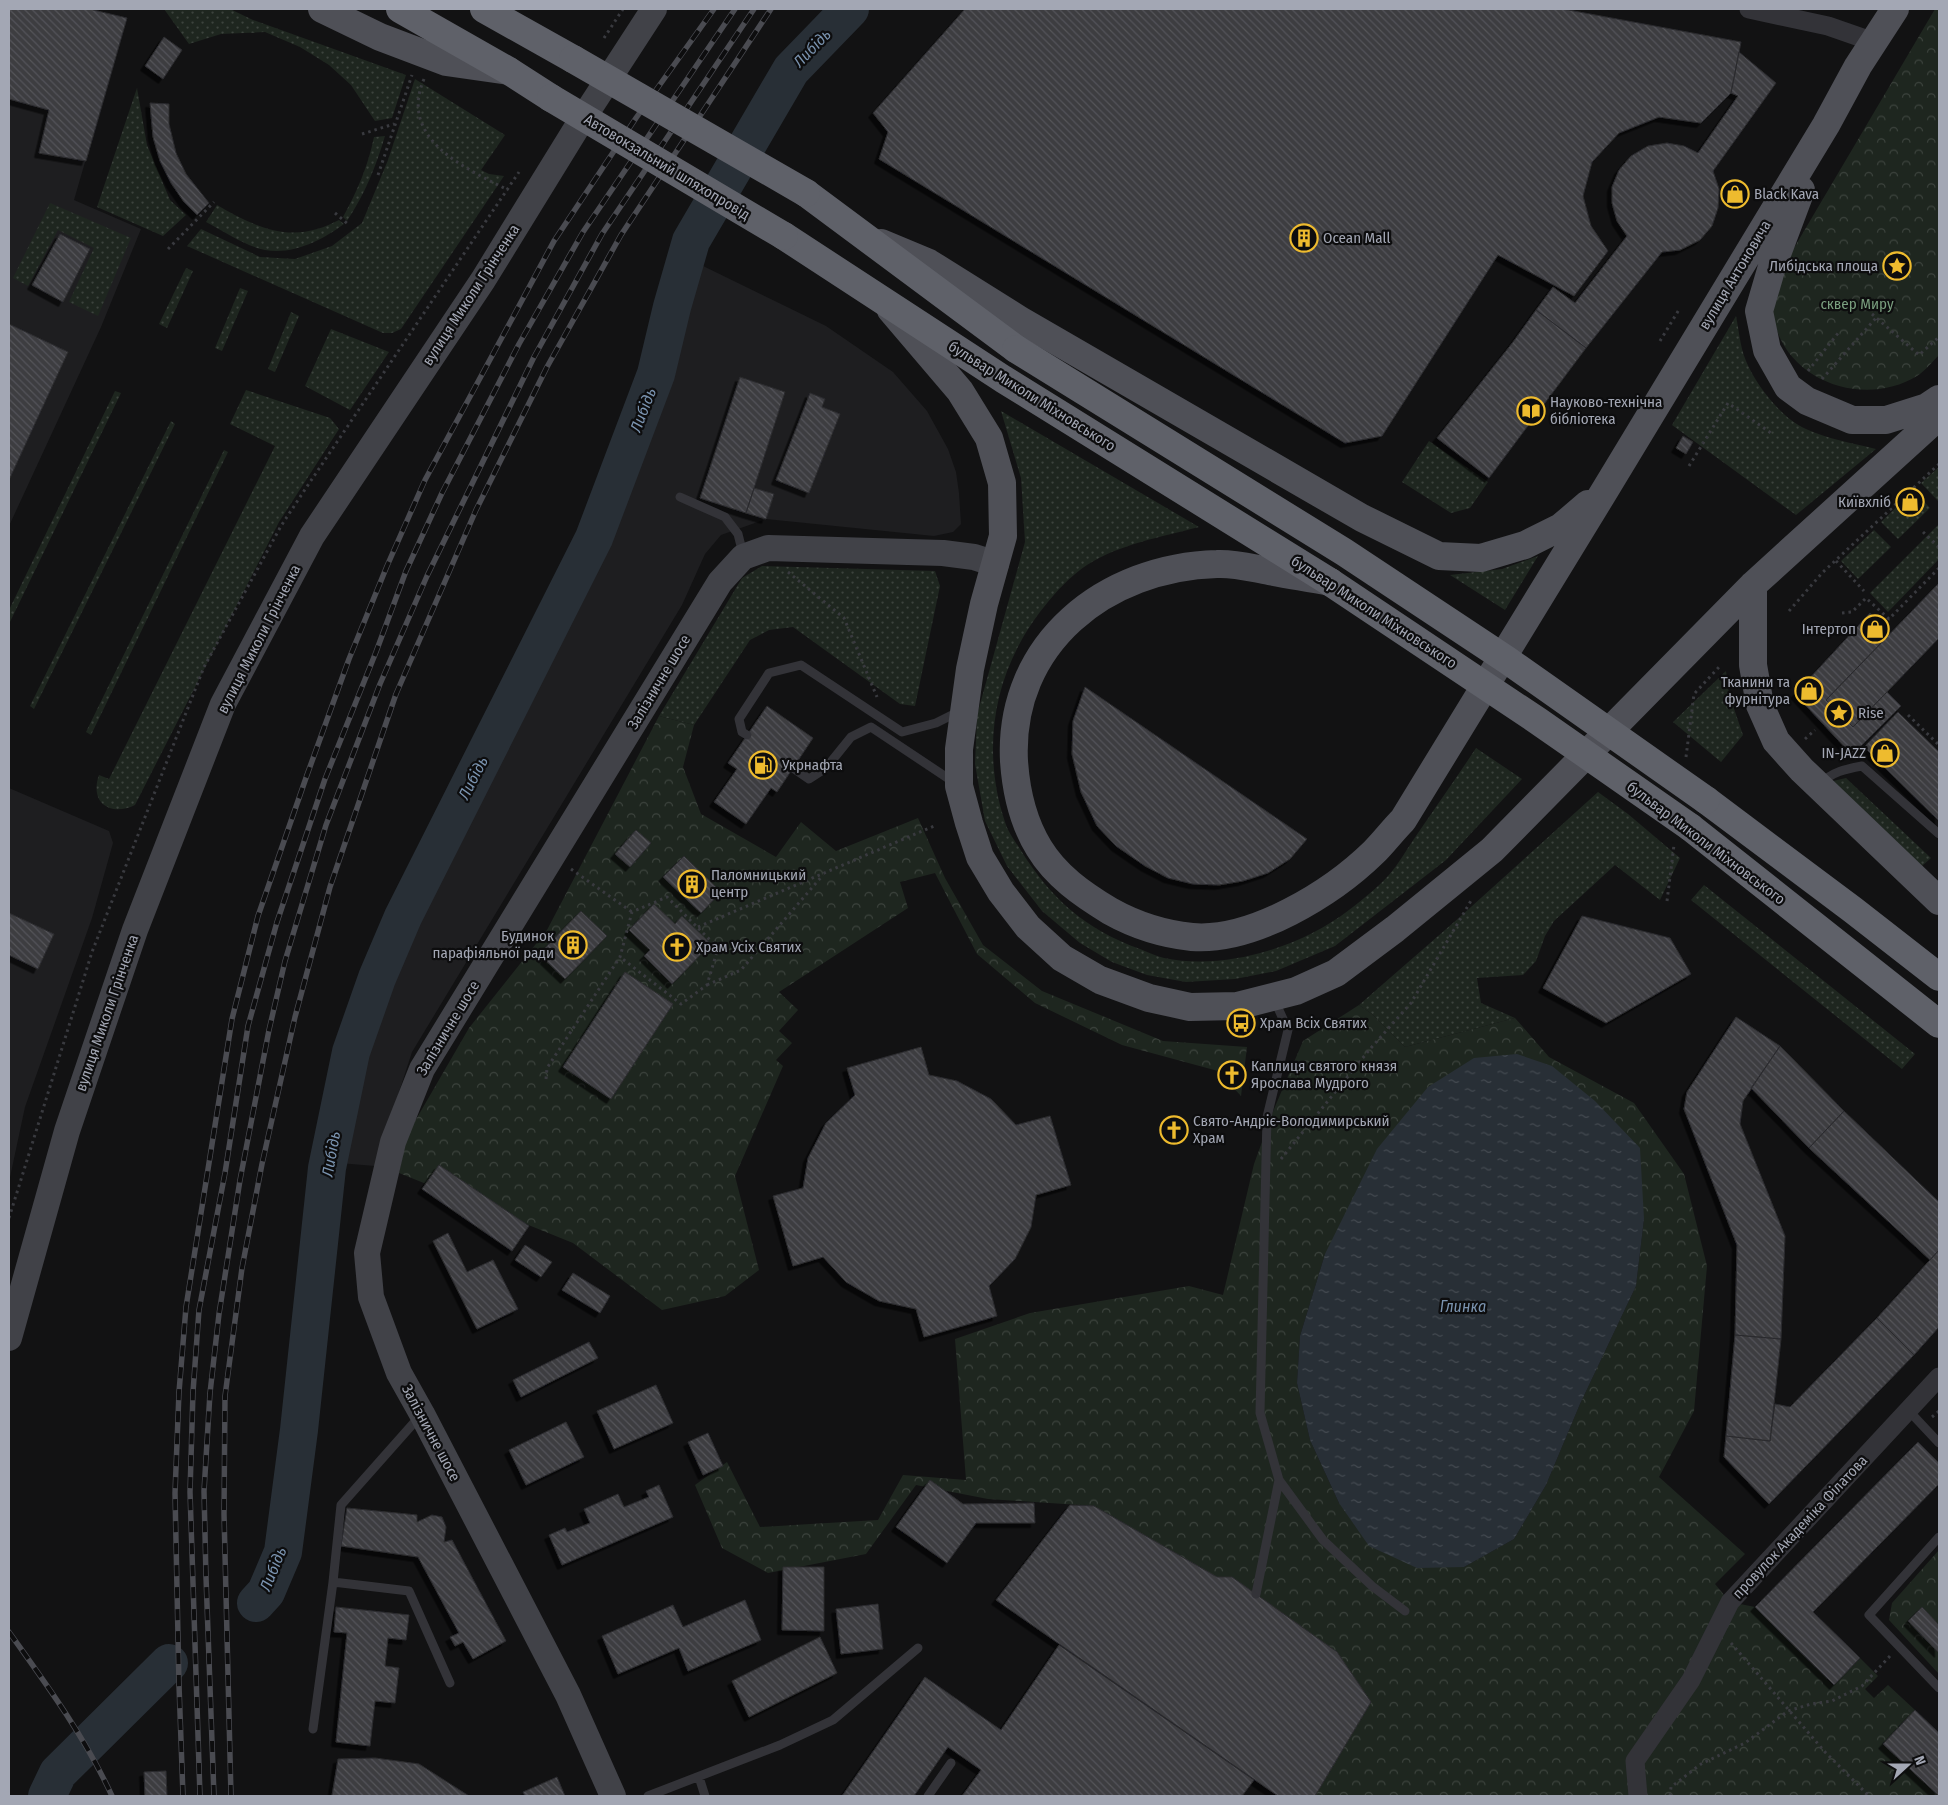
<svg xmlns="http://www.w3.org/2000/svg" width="1948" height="1805" font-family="'Fira Sans Condensed',sans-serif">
	<defs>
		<pattern id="grass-dots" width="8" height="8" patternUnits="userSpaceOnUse" patternTransform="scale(1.25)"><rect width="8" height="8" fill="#1e261f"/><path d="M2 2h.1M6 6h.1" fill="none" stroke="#3c433d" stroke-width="1.8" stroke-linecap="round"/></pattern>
		<pattern id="forest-crowns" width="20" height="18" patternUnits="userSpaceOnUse" patternTransform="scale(1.25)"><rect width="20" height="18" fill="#1e261f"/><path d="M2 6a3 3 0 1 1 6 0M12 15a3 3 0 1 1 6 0" fill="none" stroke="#3c433d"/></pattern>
		<pattern id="water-ripples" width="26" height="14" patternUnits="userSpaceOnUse" patternTransform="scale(1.25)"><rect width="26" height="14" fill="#282f36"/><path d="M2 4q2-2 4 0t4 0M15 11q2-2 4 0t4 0" fill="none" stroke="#444a51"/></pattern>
		<pattern id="building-back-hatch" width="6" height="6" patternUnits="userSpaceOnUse" patternTransform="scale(1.25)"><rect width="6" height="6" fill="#3c3c40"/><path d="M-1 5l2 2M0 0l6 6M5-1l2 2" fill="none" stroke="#555559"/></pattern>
		<filter id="shadow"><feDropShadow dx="-4.5" dy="4.5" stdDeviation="0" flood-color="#0009"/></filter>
	</defs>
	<rect width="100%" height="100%" fill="#121213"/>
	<path fill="#1e1e20" d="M9 9H89L127 18 74 200 141 229 101 327 9 526Z
		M699 264 826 326 893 372 927 411 948 449 956 472 959 493 961 524 953 532 934 536 766 519 721 535 705 554 682 605 412 1052 375 1166 339 1163 357 1058 383 977 397 945 605 526Z
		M9 788 109 831 113 843 92 918 25 1107 9 1182Z"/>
	<path fill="url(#grass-dots)" d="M164 9H230L253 20 406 75 392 118 375 121 351 85 329 65 300 47 265 32 221 34 189 44Z
		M415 79 505 135 481 170 489 174 504 176 401 329 392 333H383L187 246 201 229 260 257 295 259 332 246 362 223 388 160Z
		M137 88 147 145 170 200 186 215 163 236 97 207Z
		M385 136C376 166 365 194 347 221L343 217C357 192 368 166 374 137Z
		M50 203 131 238 98 316 69 302 94 248 58 230 28 286 13 278Z
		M217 205C248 223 281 240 317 229 325 227 332 223 339 220L344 224C322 240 294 255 265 250 245 246 225 232 206 222Z
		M186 268 193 271 167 328 159 324Z
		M240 288 248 291 222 351 215 348Z
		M291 312 299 316 275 372 268 369Z
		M1736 316C1739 330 1740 347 1746 361 1756 385 1781 418 1806 429 1828 439 1852 443 1876 449L1796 515 1672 425Z
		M331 329 389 352 350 410 305 386Z
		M246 390 330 418 339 429 279 522 135 805C111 817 89 803 99 775L109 779 275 446 230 424Z
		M115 391 121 393 9 624V610Z
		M1001 411 1199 527C1161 537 1120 544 1087 565 1062 581 1034 617 1020 643 990 698 985 762 1005 822 1008 832 1015 841 1020 849 1051 899 1085 929 1140 949 1148 952 1156 956 1164 958 1225 971 1301 947 1349 910 1362 900 1377 888 1388 876 1399 864 1408 847 1418 833 1437 805 1457 777 1476 748L1522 779 1446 860 1335 946 1276 971 1235 979 1186 982 1147 975 1112 962 1080 943 1042 911 1007 866 985 821 975 764 977 715 1025 542 1021 478Z
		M171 421 175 424 34 709 30 706Z
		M1429 441 1488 482 1470 508 1451 513 1402 482Z
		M224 450 228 452 91 735 86 732Z
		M1939 467V500L1938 501 1921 483Z
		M1914 490 1930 508 1898 539 1881 522Z
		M1939 524V559L1888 612 1870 593Z
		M1874 530 1891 547 1858 579 1841 561Z
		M1538 556 1505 610 1450 575 1502 569Z
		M762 566 935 571 940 586 915 706 900 704 793 627 769 630 750 640 694 725 659 716 742 578Z
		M1726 671 1729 694 1743 735 1721 762 1673 722Z
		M1846 778 1931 858 1922 866 1833 781Z
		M1598 792 1628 814 1680 858 1660 900 1615 865 1554 921 1545 936 1536 961 1523 975 1477 978 1481 1003 1515 1018 1405 1047 1372 1014 1359 1005 1461 916Z
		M1704 885 1915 1054 1902 1069 1691 900Z"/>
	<path fill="url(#forest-crowns)" fill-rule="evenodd" d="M1935 9H1939V355C1932 362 1925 371 1917 376 1863 409 1783 380 1773 315 1771 304 1779 282 1781 270Z
		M659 716 694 725 683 767 701 814 776 857 801 822 836 851 918 818 945 878 983 945 1042 991 1163 1041 1247 1047 1241 1096 1218 1071 1122 1045 1035 1003 977 954 935 873 900 882 908 908 779 992 798 1010 779 1031 792 1043 776 1060 783 1066 735 1176 759 1270 725 1296 662 1310 573 1243 399 1173 407 1135 469 1028 547 930Z
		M1359 1005 1372 1014 1405 1047 1515 1018 1549 1057 1634 1103 1684 1174 1707 1266 1694 1411 1659 1477 1745 1554 1715 1584 1730 1602 1755 1607 1833 1685 1860 1658 1878 1676 1865 1689 1874 1698 1888 1685 1915 1710 1883 1744 1938 1796H1315L1371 1702 1337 1652 1232 1577H1217L1094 1506 988 1499 916 1485 866 1554 768 1573 722 1548 695 1485 727 1462 760 1527 878 1520 903 1475 966 1480 955 1339 1030 1313 1189 1286 1223 1295 1254 1164 1274 1109 1303 1041ZM1644 1219 1636 1286 1580 1404 1546 1485 1514 1539 1464 1567 1339 1503 1310 1440 1297 1383 1300 1336 1325 1254Z
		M1939 1550V1674L1889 1620 1892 1603Z"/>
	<path fill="url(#water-ripples)" d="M1517 1054 1552 1066 1595 1101 1640 1148 1644 1219 1636 1286 1580 1404 1546 1485 1514 1539 1464 1567 1417 1568 1369 1546 1339 1503 1310 1440 1297 1383 1300 1336 1325 1254 1377 1149 1428 1087 1474 1058Z"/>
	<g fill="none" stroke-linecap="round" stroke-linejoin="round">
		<path stroke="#282f36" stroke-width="38" d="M256 1603 266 1592 283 1552 299 1430 327 1168 351 1052 377 978 403 917 594 538 656 374 672 307 691 241 791 70 850 9
			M47 1796 58 1773 169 1663"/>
	</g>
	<path fill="url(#building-back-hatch)" stroke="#2c2c2f" filter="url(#shadow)" d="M9 9H89L127 18 86 161 39 153 49 110 9 99Z
		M965 9H1563L1741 42 1731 93 1701 123 1659 117 1619 133 1592 162 1583 196 1591 226 1608 251 1574 296 1498 255 1382 436 1345 443 879 159 888 132 873 113Z
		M164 37 182 50 163 79 145 66Z
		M1739 52 1776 83 1713 171 1719 189 1718 208 1712 226 1700 240 1680 250 1662 252 1586 348 1536 310 1553 287 1575 303 1627 236 1617 221 1612 203V187L1619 170 1631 156 1648 146 1667 143 1684 146 1698 153 1738 96 1731 93Z
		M150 103 169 104V124L176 153 186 174 209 203 197 215 184 202 171 183 160 161 153 137Z
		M60 234 90 249 63 302 32 285Z
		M1536 310 1586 348 1489 478 1437 438 1513 342Z
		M9 324 68 352 9 480Z
		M740 377 785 392 746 513 700 498Z
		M810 393 825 399 822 407 840 414 809 493 776 480Z
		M1683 436 1693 442 1686 454 1676 448Z
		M754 488 774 494 766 519 746 513Z
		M1939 583V638L1853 727 1826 700Z
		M1870 613 1890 634 1826 700 1853 727 1887 692 1901 706 1852 755 1795 694Z
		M1085 687 1307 839 1290 859 1268 873 1243 881 1219 885 1193 884 1168 878 1145 866 1116 846 1097 826 1081 792 1072 754 1073 721Z
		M767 706 813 738 777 792 771 788 746 824 714 802 737 769 728 763Z
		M1898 712 1939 752V821L1864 747Z
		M636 830 651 843 630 867 615 854Z
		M684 856 721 892 701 913 663 877Z
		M654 904 675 924 682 916 711 944 672 984 644 956 650 950 629 930Z
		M581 911 607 936 565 979 539 954Z
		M9 913 54 934 38 969 9 955Z
		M1582 916 1670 938 1691 974 1606 1023 1543 988Z
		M625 972 673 1004 611 1099 563 1067Z
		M1736 1017 1780 1046 1743 1101 1740 1124 1785 1236 1781 1339 1735 1335 1737 1245 1684 1109 1687 1092Z
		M1780 1046 1844 1111 1809 1148 1751 1088Z
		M921 1047 929 1075 957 1081 991 1099 1016 1125 1050 1116 1071 1185 1036 1195 1031 1227 1015 1259 989 1286 997 1316 924 1337 916 1309 879 1301 846 1282 823 1257 793 1266 773 1196 803 1188 808 1158 826 1123 855 1095 847 1068Z
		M1844 1111 1939 1202V1250L1930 1260 1809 1148Z
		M439 1165 529 1226 512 1251 422 1189Z
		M448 1233 467 1272 493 1260 518 1309 477 1329 433 1241Z
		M525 1245 552 1262 541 1277 515 1260Z
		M1939 1250V1327L1914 1355 1877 1318Z
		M573 1273 610 1296 600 1313 562 1290Z
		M1877 1318 1914 1355 1769 1504 1724 1457 1726 1436 1770 1441 1775 1404 1790 1407Z
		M1735 1335 1781 1339 1770 1441 1726 1436Z
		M589 1342 598 1358 521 1397 513 1380Z
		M656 1385 673 1423 614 1449 597 1411Z
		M566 1422 584 1457 526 1485 509 1450Z
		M708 1433 723 1466 703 1475 688 1442Z
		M1918 1442 1939 1463V1484L1813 1612 1860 1658 1834 1685 1755 1607Z
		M930 1480 963 1504 1034 1503 1035 1523H976L947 1563 896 1527Z
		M659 1485 673 1517 562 1565 549 1535 565 1528 567 1532 590 1523 584 1509 618 1494 624 1507 649 1497 646 1491Z
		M1070 1505 1094 1506 1217 1577H1232L1337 1652 1371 1702 1315 1796H1278L996 1600Z
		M347 1508 417 1515V1522L432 1515 442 1517 446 1527 444 1542 452 1540 506 1641 473 1659 463 1642 455 1646 450 1637 459 1633 418 1557 341 1546Z
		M783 1567H824V1631L782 1630Z
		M745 1600 761 1640 688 1671 679 1648 618 1674 602 1636 673 1605 683 1627Z
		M878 1604 883 1649 841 1654 836 1609Z
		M336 1607 409 1615 406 1640 388 1638 385 1666 399 1668 395 1703 375 1701 370 1746 336 1742 347 1633 334 1632Z
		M1922 1607 1939 1625V1653L1908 1621Z
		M820 1637 837 1673 749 1717 732 1681Z
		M1059 1645 1254 1780 1242 1796H962L981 1770 948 1747 914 1796H842L925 1677 1001 1730Z
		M1915 1710 1939 1733V1796L1883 1744Z
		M375 1758 419 1764 469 1796H332L338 1759Z
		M166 1771 167 1796H145L144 1772Z
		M557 1777 565 1796H525L523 1792Z"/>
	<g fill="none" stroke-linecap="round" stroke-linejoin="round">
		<path stroke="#393a3f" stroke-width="3" stroke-dasharray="2.5 4" stroke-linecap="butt" d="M604 38 623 9
			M424 79C398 139 465 168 508 190
			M362 134 394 124
			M378 175 412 75
			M335 213 349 225
			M168 249 214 202
			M1872 314 1919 355 1939 337
			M1660 341 1680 308
			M1808 371 1839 332
			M1822 379 1876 318
			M1689 466 1728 403 1771 433
			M1923 532 1939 547
			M1836 561 1864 591
			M788 572 844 618 877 697
			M1789 611 1822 573 1939 464
			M1842 613 1852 612 1866 598 1889 619 1939 568
			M1908 715 1939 745
			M1805 739 1815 730
			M1686 757 1694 694 1720 666
			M571 869 632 912
			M1667 901 1674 845
			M698 927 934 826
			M707 985 741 970 823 875
			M546 1079 547 1068 620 957 632 912 667 897 718 948 707 985 681 1004 620 957
			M1281 1159 1370 1049 1411 1003 1472 899
			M9 1218 92 952 204 667 281 526 306 488 519 172
			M1932 1417 1939 1411
			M1731 1643 1825 1752 1869 1796
			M1670 1796 1671 1787 1701 1764 1745 1743 1788 1711 1811 1704 1832 1701 1862 1686 1890 1656"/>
		<path stroke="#333338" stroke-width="9" d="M680 497 725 517 738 534 743 554
			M747 735 742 732 739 719 769 673 801 665 902 732 936 723 960 711
			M793 768 809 779 826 768 851 737 871 727 955 783
			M1820 784C1832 772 1845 769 1862 766L1939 834
			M1274 999 1288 1030 1267 1117 1260 1413 1279 1480 1323 1540 1372 1586 1405 1611
			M1909 1411 1939 1443
			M419 1417 341 1505 333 1582 409 1591 450 1683
			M1939 1537 1869 1615 1939 1688
			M1256 1594 1279 1480
			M313 1729 333 1582
			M699 1777 705 1796
			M648 1796 780 1745 833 1720 918 1648
			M928 1796 951 1763"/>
		<path stroke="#333338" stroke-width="19" d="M1749 9 1828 26 1874 42
			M1638 1796 1635 1761 1691 1680 1730 1602 1939 1377"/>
		<path stroke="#414248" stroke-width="26" d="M9 1338 67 1131 135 930 223 704 312 536 483 280 576 129 654 9
			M613 1796 568 1695 422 1414 399 1373 371 1297 367 1253 393 1142 422 1069 720 582 743 557 768 548 943 553 974 557 996 564"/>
		<path stroke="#4f5057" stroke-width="28" d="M322 9 380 37 446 62 509 71
			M1801 190 1771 270 1759 311 1767 350 1788 387 1807 401 1852 420H1886L1927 407 1939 399
			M881 243 929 263 1020 320 1362 518 1439 556 1481 558 1525 545 1561 527 1588 504
			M891 310 960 391 989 438 1002 483 1003 536 984 604 970 669 959 749V786L969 823 980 857 1001 892 1028 927 1062 958 1100 980 1149 998 1190 1007 1237 1006 1296 991 1336 973 1395 929 1492 850 1753 585 1939 416
			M1330 582C1310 578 1289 575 1269 571 1252 568 1234 563 1217 564 1106 567 1008 643 1014 761 1016 791 1023 822 1039 848 1056 876 1082 894 1110 911 1135 925 1163 934 1192 937 1253 942 1332 893 1374 852 1384 842 1393 830 1403 820L1605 490 1826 125 1858 66 1895 9
			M1753 585V665L1760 705 1776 741 1802 770 1939 901"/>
		<path stroke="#5f6169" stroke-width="28" d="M400 9 509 71 551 98
			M484 9 573 59
			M806 193 1016 349
			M784 236 1003 379 1330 582
			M1706 800 1853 910 1939 977
			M1690 827 1939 1024"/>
		<g stroke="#4a4b51" stroke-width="5.5">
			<path id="rail" d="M9 1632C47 1685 85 1737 112 1796
				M183 1796 179 1685 175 1493 179 1392 186 1307 232 1019 258 916 307 775 349 659 387 566 425 480 554 241 636 118 714 9
				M200 1796 190 1492 193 1392 199 1310 225 1173 248 1026 277 922 325 779 376 652 406 571 442 493 519 344 583 232 735 9
				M214 1796 206 1577 204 1491 210 1393 219 1314 240 1180 269 1030 285 961 326 825 380 684 427 576 534 357 602 234 754 9
				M231 1796 224 1514 225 1396 242 1268 262 1164 295 1017 330 887 396 694 476 510 547 367 621 235 771 9"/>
		</g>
		<use href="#rail" stroke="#0d0d0e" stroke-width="4" stroke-dasharray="11" stroke-linecap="butt"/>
		<path stroke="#5f6169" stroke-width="28" d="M573 59 806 193
			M551 98 784 236
			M1016 349 1344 552 1507 660 1706 800
			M1330 582 1538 721 1690 827"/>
	</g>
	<defs>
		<g id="shop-ring" transform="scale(1.4375)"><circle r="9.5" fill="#0d0d0e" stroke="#eebb2e" stroke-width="1.5"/><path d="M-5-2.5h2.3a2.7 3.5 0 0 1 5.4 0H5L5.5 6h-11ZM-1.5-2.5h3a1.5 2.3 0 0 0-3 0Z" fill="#eebb2e"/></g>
		<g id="building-ring" transform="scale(1.4375)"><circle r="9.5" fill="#0d0d0e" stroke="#eebb2e" stroke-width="1.5"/><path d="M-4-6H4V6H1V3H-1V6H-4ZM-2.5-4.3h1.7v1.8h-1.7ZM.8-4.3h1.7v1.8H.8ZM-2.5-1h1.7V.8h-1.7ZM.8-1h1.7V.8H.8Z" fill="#eebb2e"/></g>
		<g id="sight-ring" transform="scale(1.4375)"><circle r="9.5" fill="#0d0d0e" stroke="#eebb2e" stroke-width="1.5"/><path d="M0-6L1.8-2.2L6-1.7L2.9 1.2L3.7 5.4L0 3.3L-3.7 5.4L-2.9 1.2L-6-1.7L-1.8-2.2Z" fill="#eebb2e"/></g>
		<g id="library-ring" transform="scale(1.4375)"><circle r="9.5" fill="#0d0d0e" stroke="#eebb2e" stroke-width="1.5"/><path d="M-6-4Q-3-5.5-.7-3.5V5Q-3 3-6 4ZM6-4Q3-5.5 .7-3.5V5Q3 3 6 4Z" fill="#eebb2e"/></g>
		<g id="fuel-ring" transform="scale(1.4375)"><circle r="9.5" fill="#0d0d0e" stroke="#eebb2e" stroke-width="1.5"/><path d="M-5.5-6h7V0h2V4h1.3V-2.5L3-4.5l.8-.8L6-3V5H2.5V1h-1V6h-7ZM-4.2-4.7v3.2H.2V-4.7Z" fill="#eebb2e"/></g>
		<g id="church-ring" transform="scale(1.4375)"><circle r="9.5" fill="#0d0d0e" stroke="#eebb2e" stroke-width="1.5"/><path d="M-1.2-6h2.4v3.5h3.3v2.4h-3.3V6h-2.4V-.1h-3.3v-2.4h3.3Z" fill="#eebb2e"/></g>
		<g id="bus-ring" transform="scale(1.4375)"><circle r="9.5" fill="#0d0d0e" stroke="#eebb2e" stroke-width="1.5"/><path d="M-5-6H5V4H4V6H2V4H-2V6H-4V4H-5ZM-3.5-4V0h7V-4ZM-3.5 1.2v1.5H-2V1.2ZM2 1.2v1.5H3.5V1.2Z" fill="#eebb2e"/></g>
	</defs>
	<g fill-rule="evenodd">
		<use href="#shop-ring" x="1735" y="194"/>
		<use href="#building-ring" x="1304" y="238"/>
		<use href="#sight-ring" x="1897" y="266"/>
		<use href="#library-ring" x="1531" y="411"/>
		<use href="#shop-ring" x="1910" y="502"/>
		<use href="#shop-ring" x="1875" y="629"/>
		<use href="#shop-ring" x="1809" y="691"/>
		<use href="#sight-ring" x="1839" y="713"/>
		<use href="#shop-ring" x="1885" y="753"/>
		<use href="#fuel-ring" x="763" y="765"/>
		<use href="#building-ring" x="692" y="884"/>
		<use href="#building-ring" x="573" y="945"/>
		<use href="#church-ring" x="677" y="947"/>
		<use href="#bus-ring" x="1241" y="1023"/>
		<use href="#church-ring" x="1232" y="1075"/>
		<use href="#church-ring" x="1174" y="1130"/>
	</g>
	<g text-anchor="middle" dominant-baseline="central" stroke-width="4.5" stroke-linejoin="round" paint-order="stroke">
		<g font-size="15" fill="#a3a7b4" stroke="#0d0d0e">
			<text transform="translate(667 167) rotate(31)">Автовокзальний шляхопровід</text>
			<text transform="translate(1735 275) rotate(-59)">вулиця Антоновича</text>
			<text transform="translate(471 295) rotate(-57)">вулиця Миколи Грінченка</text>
			<text transform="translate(1032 396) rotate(32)">бульвар Миколи Міхновського</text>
			<text transform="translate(1374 612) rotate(33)">бульвар Миколи Міхновського</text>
			<text transform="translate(259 639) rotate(-63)">вулиця Миколи Грінченка</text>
			<text transform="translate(659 682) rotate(-59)">Залізничне шосе</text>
			<text transform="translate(1706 843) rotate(37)">бульвар Миколи Міхновського</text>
			<text transform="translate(107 1013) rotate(-71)">вулиця Миколи Грінченка</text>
			<text transform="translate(448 1028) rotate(-59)">Залізничне шосе</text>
			<text transform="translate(431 1433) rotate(62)">Залізничне шосе</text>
			<text transform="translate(1800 1527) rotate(-47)">провулок Академіка Філатова</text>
		</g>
		<g font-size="15" fill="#a3a7b4" stroke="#0d0d0e" text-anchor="start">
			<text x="1754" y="194">Black Kava</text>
			<text x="1323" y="238">Ocean Mall</text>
			<text x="1878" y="266" text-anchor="end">Либідська площа</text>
			<text x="1550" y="402">Науково-технічна<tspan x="1550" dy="17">бібліотека</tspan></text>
			<text x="1891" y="502" text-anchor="end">Київхліб</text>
			<text x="1856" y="629" text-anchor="end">Інтертоп</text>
			<text x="1790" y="682" text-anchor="end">Тканини та<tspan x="1790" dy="17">фурнітура</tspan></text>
			<text x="1858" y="713">Rise</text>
			<text x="1866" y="753" text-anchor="end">IN-JAZZ</text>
			<text x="782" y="765">Укрнафта</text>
			<text x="711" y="875">Паломницький<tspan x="711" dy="17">центр</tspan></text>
			<text x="554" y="936" text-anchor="end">Будинок<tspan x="554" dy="17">парафіяльної ради</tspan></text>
			<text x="696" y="947">Храм Усіх Святих</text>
			<text x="1260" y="1023">Храм Всіх Святих</text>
			<text x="1251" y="1066">Каплиця святого князя<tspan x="1251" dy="17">Ярослава Мудрого</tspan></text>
			<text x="1193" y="1121">Свято-Андріє-Володимирський<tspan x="1193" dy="17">Храм</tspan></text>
		</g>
		<g font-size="15" fill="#7a9f7f" stroke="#0d0d0e">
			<text x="1857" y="304">сквер Миру</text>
		</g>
		<g font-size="16" font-style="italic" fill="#7a93af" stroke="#0d0d0e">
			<text transform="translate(812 48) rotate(-46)">Либідь</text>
			<text transform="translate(643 410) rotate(-69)">Либідь</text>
			<text transform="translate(473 778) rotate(-63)">Либідь</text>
			<text transform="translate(331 1154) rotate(-80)">Либідь</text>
			<text x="1463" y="1306">Глинка</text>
			<text transform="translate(273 1569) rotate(-68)">Либідь</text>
		</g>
	</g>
	<rect width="1948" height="1805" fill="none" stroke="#a3a7b4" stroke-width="20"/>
	<g transform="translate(1908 1765) rotate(69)" stroke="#0d0d0e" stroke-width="4" paint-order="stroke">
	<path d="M0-4L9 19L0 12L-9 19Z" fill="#a3a7b4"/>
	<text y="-8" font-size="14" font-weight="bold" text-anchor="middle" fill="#a3a7b4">N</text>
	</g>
</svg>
